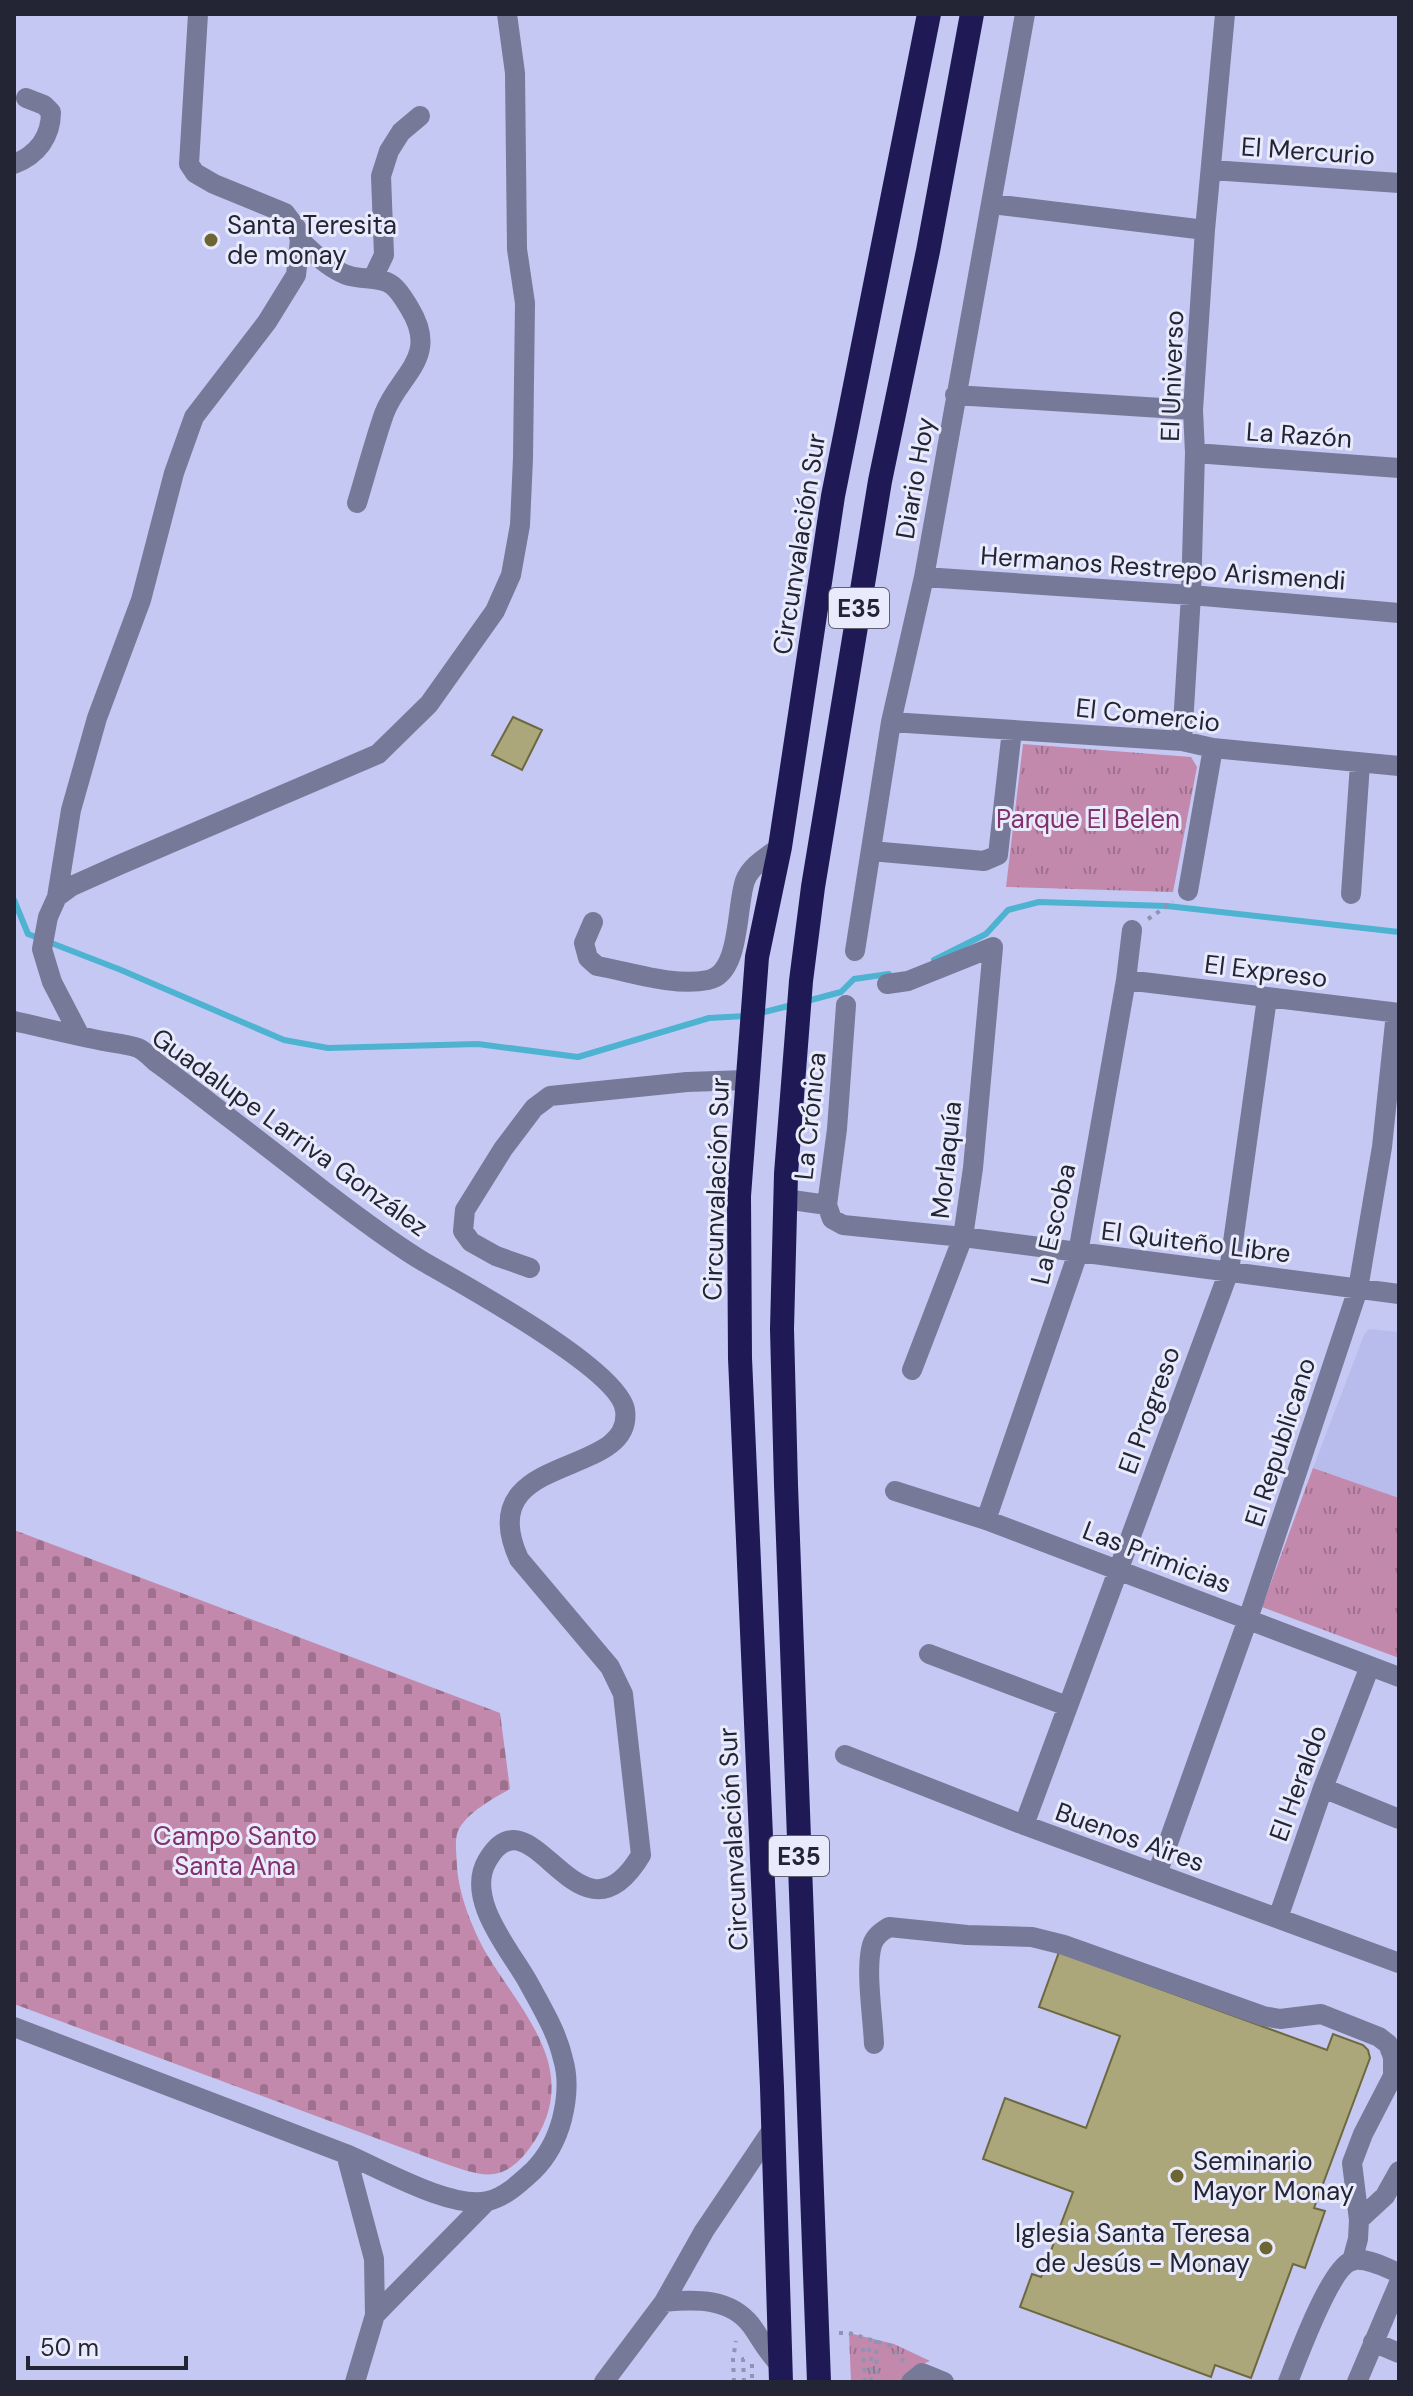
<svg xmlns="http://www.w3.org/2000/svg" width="1413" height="2396" font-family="'DM Sans',sans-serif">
	<defs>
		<pattern id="grass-tufts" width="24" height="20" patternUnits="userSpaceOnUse" patternTransform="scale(2)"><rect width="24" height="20" fill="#c289ad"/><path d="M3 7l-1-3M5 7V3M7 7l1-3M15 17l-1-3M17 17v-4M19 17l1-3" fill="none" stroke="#9d708e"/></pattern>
		<pattern id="cemetery-stones" width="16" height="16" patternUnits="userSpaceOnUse" patternTransform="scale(2)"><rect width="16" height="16" fill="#c289ad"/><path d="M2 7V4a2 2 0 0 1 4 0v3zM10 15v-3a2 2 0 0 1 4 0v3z" fill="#9d708e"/></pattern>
	</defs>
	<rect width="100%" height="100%" fill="#c4c8f3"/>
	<path fill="#b8bced" d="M1369 1329 1399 1332V1498L1313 1468 1364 1335Z"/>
	<path fill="url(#grass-tufts)" d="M1023 744 1191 757 1197 767 1173 892 1006 887Z
		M1313 1468 1399 1498V1658L1262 1607Z
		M849 2333 894 2344 930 2361 918 2366 900 2382H851Z"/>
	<path fill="url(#cemetery-stones)" d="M14 1530 500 1713 510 1789C494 1798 466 1813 458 1831 454 1840 457 1857 457 1867 459 1895 472 1928 486 1953 524 2016 585 2073 529 2149 501 2186 480 2175 443 2163L14 2004Z"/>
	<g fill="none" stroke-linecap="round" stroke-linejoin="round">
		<path stroke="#4db3d1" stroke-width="6" d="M14 900 28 934 121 970 284 1040 328 1048 478 1044 578 1057 709 1018 746 1016
			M934 960 986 934 1008 910 1039 902 1167 906 1399 932
			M807 1001 841 992 854 979 889 974
			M757 1014 792 1005"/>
	</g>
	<path fill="#aca67b" stroke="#6e683f" stroke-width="2" d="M513 717 542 730 522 770 492 755Z
		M1059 1952 1327 2050 1333 2034 1363 2045 1368 2050 1370 2058 1314 2208 1325 2211 1305 2268 1293 2264 1251 2378 1215 2365 1211 2377 1020 2307 1032 2274 1041 2277 1073 2192 983 2159 1005 2098 1086 2128 1120 2036 1039 2007Z"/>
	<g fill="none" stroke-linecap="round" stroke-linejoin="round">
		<path stroke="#8f93b4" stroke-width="4" stroke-dasharray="4 6" stroke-linecap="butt" d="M1148 919 1173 902
			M839 2333H849L891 2346 904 2362
			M876 2340 877 2382
			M752 2364V2382
			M734 2382 733 2359 736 2341
			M744 2382 743 2359H748
			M865 2382 863 2347 871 2351V2382"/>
		<path stroke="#767997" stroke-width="20" d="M14 164C37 155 51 137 51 112L44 105 26 98
			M1212 170 1399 183
			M992 204 1205 230
			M300 240C314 253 331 271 350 276 363 280 380 276 392 285 400 291 405 301 410 309 440 358 398 375 384 414 374 443 366 473 357 503
			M373 278 384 255 381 176 389 151 401 132 420 116
			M955 395 1193 410
			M1195 453 1399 468
			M924 577 1191 595 1399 613
			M891 722 1182 741 1213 748 1399 766
			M1182 741 1191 595 1195 453 1193 410 1205 230 1225 14
			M871 851 984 861 998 855 1012 730
			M1188 891 1213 748
			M1351 894 1360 764
			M57 897 72 886 119 865 378 754 429 704 495 611 511 575 520 525 523 458 525 303 517 249 515 73 507 14
			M593 922 584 943 588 958 597 966C632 972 673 987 708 980 741 974 736 906 745 881 750 866 768 856 780 847
			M855 951 891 722 924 577 1025 14
			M1126 980 1399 1013
			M887 984 908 981 993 947 973 1168 963 1237 912 1370
			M846 1005 837 1129 827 1205 832 1219 843 1225 963 1237 1399 1294
			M14 1021C44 1028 73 1035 103 1041 114 1043 128 1044 138 1048 145 1051 151 1058 157 1063 175 1076 193 1090 210 1103 249 1133 287 1162 325 1192 357 1216 389 1241 424 1262 462 1284 619 1369 625 1410 635 1480 469 1450 519 1559L610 1667 623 1694 641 1855C578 1960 532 1782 487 1861 465 1899 510 1950 528 1982 541 2006 557 2032 563 2059 569 2079 567 2099 562 2119 557 2138 547 2157 533 2171 520 2183 505 2197 488 2201 452 2210 381 2169 346 2154L374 2259 375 2315 355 2382
			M80 1036 52 982 42 949 48 917 57 897 71 810 97 718 141 600 174 473 194 417 267 322 296 275 300 240 297 229 285 213 214 184 195 173 189 164 198 14
			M785 1199 827 1205
			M530 1268 496 1256 471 1242 463 1231 465 1210 503 1149 534 1108 550 1096 687 1082 747 1080
			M895 1491 986 1520 1399 1677
			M986 1520 1078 1253 1126 980 1132 930
			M929 1654 1067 1706
			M845 1755 1024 1825 1399 1963
			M1323 1788 1399 1819
			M1024 1825 1229 1271 1267 998
			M1157 1874 1248 1619 1358 1289 1382 1147 1396 1013
			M1278 1918 1323 1788 1370 1666
			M14 2027 346 2154
			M874 2044C873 2018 865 1969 872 1945 875 1936 881 1932 889 1927L967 1935 1032 1937 1064 1945 1263 2016 1280 2019 1321 2014 1379 2037 1388 2044 1393 2057V2076L1363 2134 1352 2163 1359 2220 1358 2239 1352 2261
			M1359 2220 1385 2196 1399 2171
			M664 2302C696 2299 730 2298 751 2325 761 2339 768 2353 780 2365
			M375 2315 487 2201
			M1373 2342 1399 2353
			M604 2382 664 2302 704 2231 772 2130V2122
			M911 2382 922 2373 944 2382
			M1288 2382C1297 2359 1330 2269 1351 2261 1365 2256 1386 2268 1399 2273
			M1357 2382 1399 2283"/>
		<path stroke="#1f1a55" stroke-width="24" d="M781 2382 772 2087 740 1358 739 1196 757 957 780 847 833 496 929 14
			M819 2382 786 1485 782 1329 786 1174 801 981 813 887 880 481 928 251 972 14"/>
	</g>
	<g fill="#6d6532" stroke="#e9ebfd" stroke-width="3">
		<circle cx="211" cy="240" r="8"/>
		<circle cx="1177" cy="2176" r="8"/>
		<circle cx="1266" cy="2248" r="8"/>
	</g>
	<g text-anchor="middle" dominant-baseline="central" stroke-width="6" stroke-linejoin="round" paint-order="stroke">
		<g fill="#e9ebfd" stroke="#5e6070" stroke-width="2">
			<rect x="829" y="588" width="60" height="40" rx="6"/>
			<rect x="769" y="1836" width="60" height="40" rx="6"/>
		</g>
		<g font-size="24" font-weight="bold" fill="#232534">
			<text x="859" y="608">E35</text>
			<text x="799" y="1856">E35</text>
		</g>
		<g font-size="26" fill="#232534" stroke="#e9ebfd">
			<text transform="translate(1308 151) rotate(4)">El Mercurio</text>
			<text transform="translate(1172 376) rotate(-88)">El Universo</text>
			<text transform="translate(1299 435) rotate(4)">La Razón</text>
			<text transform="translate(915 478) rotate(-80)">Diario Hoy</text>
			<text transform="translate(799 544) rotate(-81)">Circunvalación Sur</text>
			<text transform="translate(1163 568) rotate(4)">Hermanos Restrepo Arismendi</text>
			<text transform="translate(1148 715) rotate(6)">El Comercio</text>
			<text transform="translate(1266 971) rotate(7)">El Expreso</text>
			<text transform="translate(810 1116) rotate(-84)">La Crónica</text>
			<text transform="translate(290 1132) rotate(36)">Guadalupe Larriva González</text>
			<text transform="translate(946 1160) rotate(-84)">Morlaquía</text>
			<text transform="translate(716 1189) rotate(-88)">Circunvalación Sur</text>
			<text transform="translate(1053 1224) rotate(-77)">La Escoba</text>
			<text transform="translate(1196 1242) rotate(7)">El Quiteño Libre</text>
			<text transform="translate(1149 1410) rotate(-70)">El Progreso</text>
			<text transform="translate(1280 1442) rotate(-72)">El Republicano</text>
			<text transform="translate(1157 1557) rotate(21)">Las Primicias</text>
			<text transform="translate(1298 1783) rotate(-70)">El Heraldo</text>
			<text transform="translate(1130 1837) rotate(20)">Buenos Aires</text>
			<text transform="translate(733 1839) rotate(-93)">Circunvalación Sur</text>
		</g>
		<g font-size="26" fill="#232534" stroke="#e9ebfd" text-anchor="start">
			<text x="227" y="225">Santa Teresita<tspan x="227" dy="30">de monay</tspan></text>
			<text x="1193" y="2161">Seminario<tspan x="1193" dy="30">Mayor Monay</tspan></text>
			<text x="1250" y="2233" text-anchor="end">Iglesia Santa Teresa<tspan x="1250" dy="30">de Jesús - Monay</tspan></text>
		</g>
		<g font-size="26" fill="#83316b" stroke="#e9ebfd">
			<text x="1088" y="819">Parque El Belen</text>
			<text x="235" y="1836">Campo Santo<tspan x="235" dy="30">Santa Ana</tspan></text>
		</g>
	</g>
	<rect width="1413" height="2396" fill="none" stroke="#232534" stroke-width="32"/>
	<path d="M28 2356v12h158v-12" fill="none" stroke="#232534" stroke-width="4"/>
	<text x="40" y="2356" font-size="24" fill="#232534" stroke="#e9ebfd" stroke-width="6" paint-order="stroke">50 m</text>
</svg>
